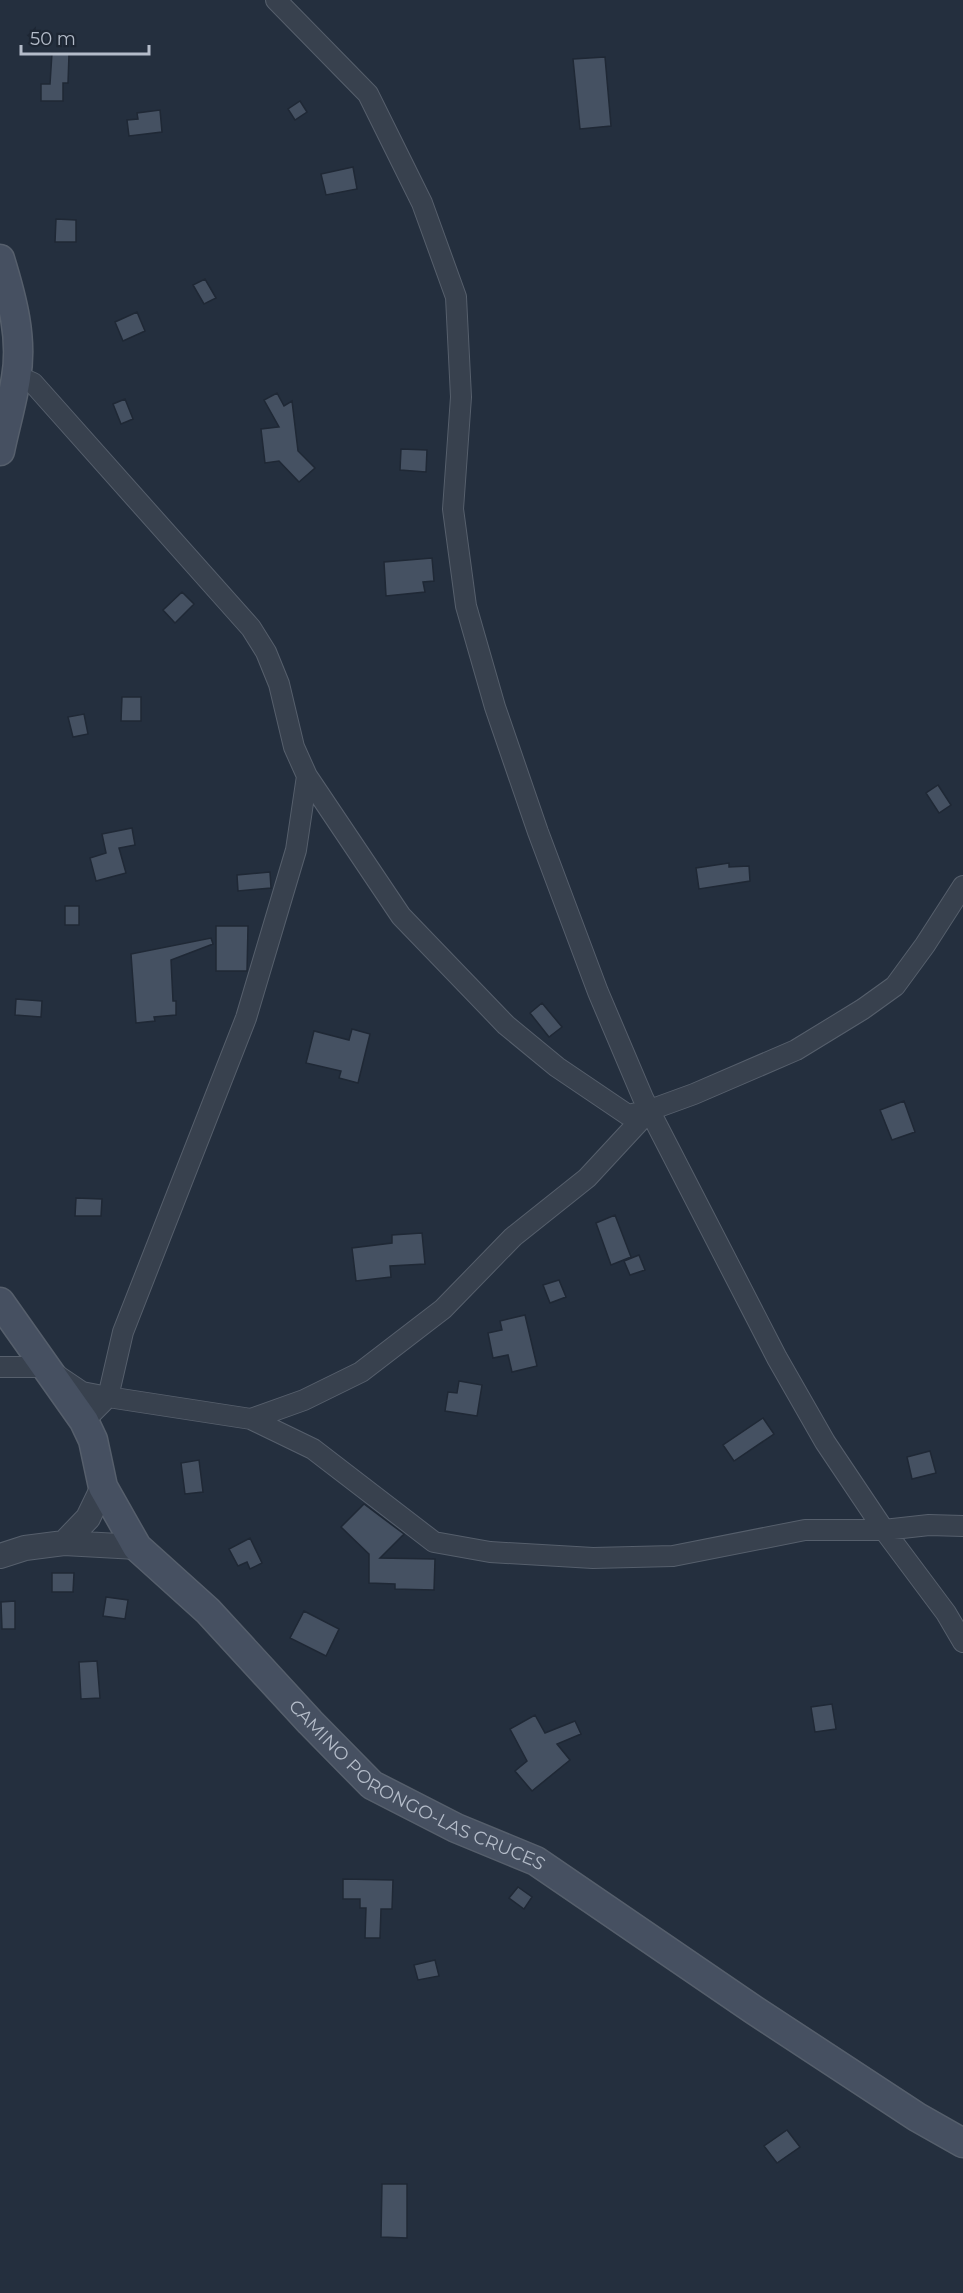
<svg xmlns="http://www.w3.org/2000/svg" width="963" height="2293" font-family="Montserrat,sans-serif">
	<rect width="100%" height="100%" fill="#242f3e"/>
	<path fill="#455162" stroke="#1f2835" stroke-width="1.5" d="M52 53 69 54 68 83H63V101H41V84H50Z
		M605 57 611 126 580 129 573 59Z
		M300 101 307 112 295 120 288 109Z
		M160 110 162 132 129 136 127 120 138 119 137 113Z
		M353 167 357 189 326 195 321 174Z
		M56 219 76 220V242H55Z
		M205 279 216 298 204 304 193 285Z
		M137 312 145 331 123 341 115 322Z
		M277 393 284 406 292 401 298 451 315 468 299 482 279 461 265 463 261 429 279 427 264 400Z
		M125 399 133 419 121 424 113 404Z
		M401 449 427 450 426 472 400 470Z
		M432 558 434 581 423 582 425 592 386 596 384 562Z
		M182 592 194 604 175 623 163 610Z
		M122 697H141V721H121Z
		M84 714 88 734 73 737 68 717Z
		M938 785 951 805 939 813 926 793Z
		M132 828 135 845 119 848 126 873 96 881 90 858 106 853 102 834Z
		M729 863V867L749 866 750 881 699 889 696 868Z
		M270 872 271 888 238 891 237 875Z
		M65 906H79V925H65Z
		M216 926H248L247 971H216Z
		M211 938 213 944 171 960 173 1001H176V1015L154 1017 155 1021 136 1023 131 954Z
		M16 999 42 1001 41 1017 15 1015Z
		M542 1003 562 1027 549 1037 530 1013Z
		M352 1029 370 1034 358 1083 339 1078 341 1071 306 1063 314 1031 349 1040Z
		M904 1101 915 1132 892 1140 880 1110Z
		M76 1198 102 1199 101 1216H75Z
		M615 1215 631 1257 611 1265 596 1223Z
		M422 1233 425 1264 390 1266 391 1277 356 1281 352 1248 392 1243V1235Z
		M639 1255 645 1270 630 1275 624 1261Z
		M559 1280 566 1297 550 1303 543 1285Z
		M525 1315 537 1366 512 1372 508 1355 493 1358 488 1333 502 1330 500 1321Z
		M459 1381 482 1385 477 1416 445 1411 448 1392 457 1393Z
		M763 1418 774 1434 734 1461 723 1445Z
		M930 1451 936 1473 912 1479 907 1457Z
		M199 1460 203 1492 185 1494 181 1463Z
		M364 1504 404 1534 380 1558 435 1559 434 1590 395 1589V1584L369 1583V1554L341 1527Z
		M250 1538 262 1563 250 1569 247 1562 238 1566 229 1549Z
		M52 1573H74L73 1592H52Z
		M106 1597 128 1600 125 1619 103 1616Z
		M15 1601V1629H2L1 1602Z
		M304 1611 339 1629 326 1656 290 1638Z
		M97 1661 100 1698 81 1699 79 1662Z
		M832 1704 836 1729 815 1732 811 1707Z
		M535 1715 545 1733 575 1721 581 1734 557 1744 570 1760 532 1791 515 1771 527 1761 510 1729Z
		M343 1879 393 1880 392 1909H381L380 1938H365L366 1908H360V1899H343Z
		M518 1887 532 1897 524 1909 509 1898Z
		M435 1960 439 1976 418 1980 414 1965Z
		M787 2130 800 2147 777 2163 764 2146Z
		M382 2184H407V2238L381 2237Z"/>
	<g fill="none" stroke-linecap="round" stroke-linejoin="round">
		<g stroke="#565f6c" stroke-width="22">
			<path id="minor" d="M276 0 368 94 422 203 456 297 461 397 453 509 466 606 495 707 538 832 598 992 643 1098 777 1358 825 1442 884 1530 946 1613 963 1642
				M17 376 33 383 251 628 266 652 279 684 294 747 307 776 401 916 506 1025 557 1067 628 1115 650 1110 694 1094 796 1050 863 1009 895 986 925 945 963 886
				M0 1367H45L82 1392 108 1397 123 1332 246 1018 296 850 307 776
				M251 1419 304 1400 361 1372 443 1309 513 1237 587 1178 650 1110
				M84 1421 108 1397 251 1419 313 1449 434 1542 490 1552 593 1558 673 1556 805 1530H884L929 1525 963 1526"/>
		</g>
		<g stroke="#565f6c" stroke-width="26">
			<path id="tertiary" d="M64 1543 88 1518 103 1487
				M0 1556 25 1548 64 1543 137 1547"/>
		</g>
		<g stroke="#565f6c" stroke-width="31">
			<g id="secondary">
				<path d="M0 259C12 298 23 338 16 378 12 403 5 427 0 451"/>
				<path id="s1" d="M0 1302 84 1421 93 1440 103 1487 137 1547 208 1611 310 1722 372 1785 456 1828 536 1861 754 2010 917 2117 963 2143"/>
			</g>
		</g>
		<use href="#minor" stroke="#38414e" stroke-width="20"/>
		<use href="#tertiary" stroke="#38414e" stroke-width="24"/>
		<use href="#secondary" stroke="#465061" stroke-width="28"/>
	</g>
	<g text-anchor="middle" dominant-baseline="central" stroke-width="6" stroke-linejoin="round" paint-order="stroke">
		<g font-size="18" fill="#b4bcc9" stroke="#1d2633">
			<text stroke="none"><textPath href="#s1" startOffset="656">CAMINO PORONGO-LAS CRUCES</textPath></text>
		</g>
	</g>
	<path d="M21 45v9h128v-9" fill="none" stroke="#b4bcc9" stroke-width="3"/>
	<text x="30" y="45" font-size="18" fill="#b4bcc9" stroke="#1d2633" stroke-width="4.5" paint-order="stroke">50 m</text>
</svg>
